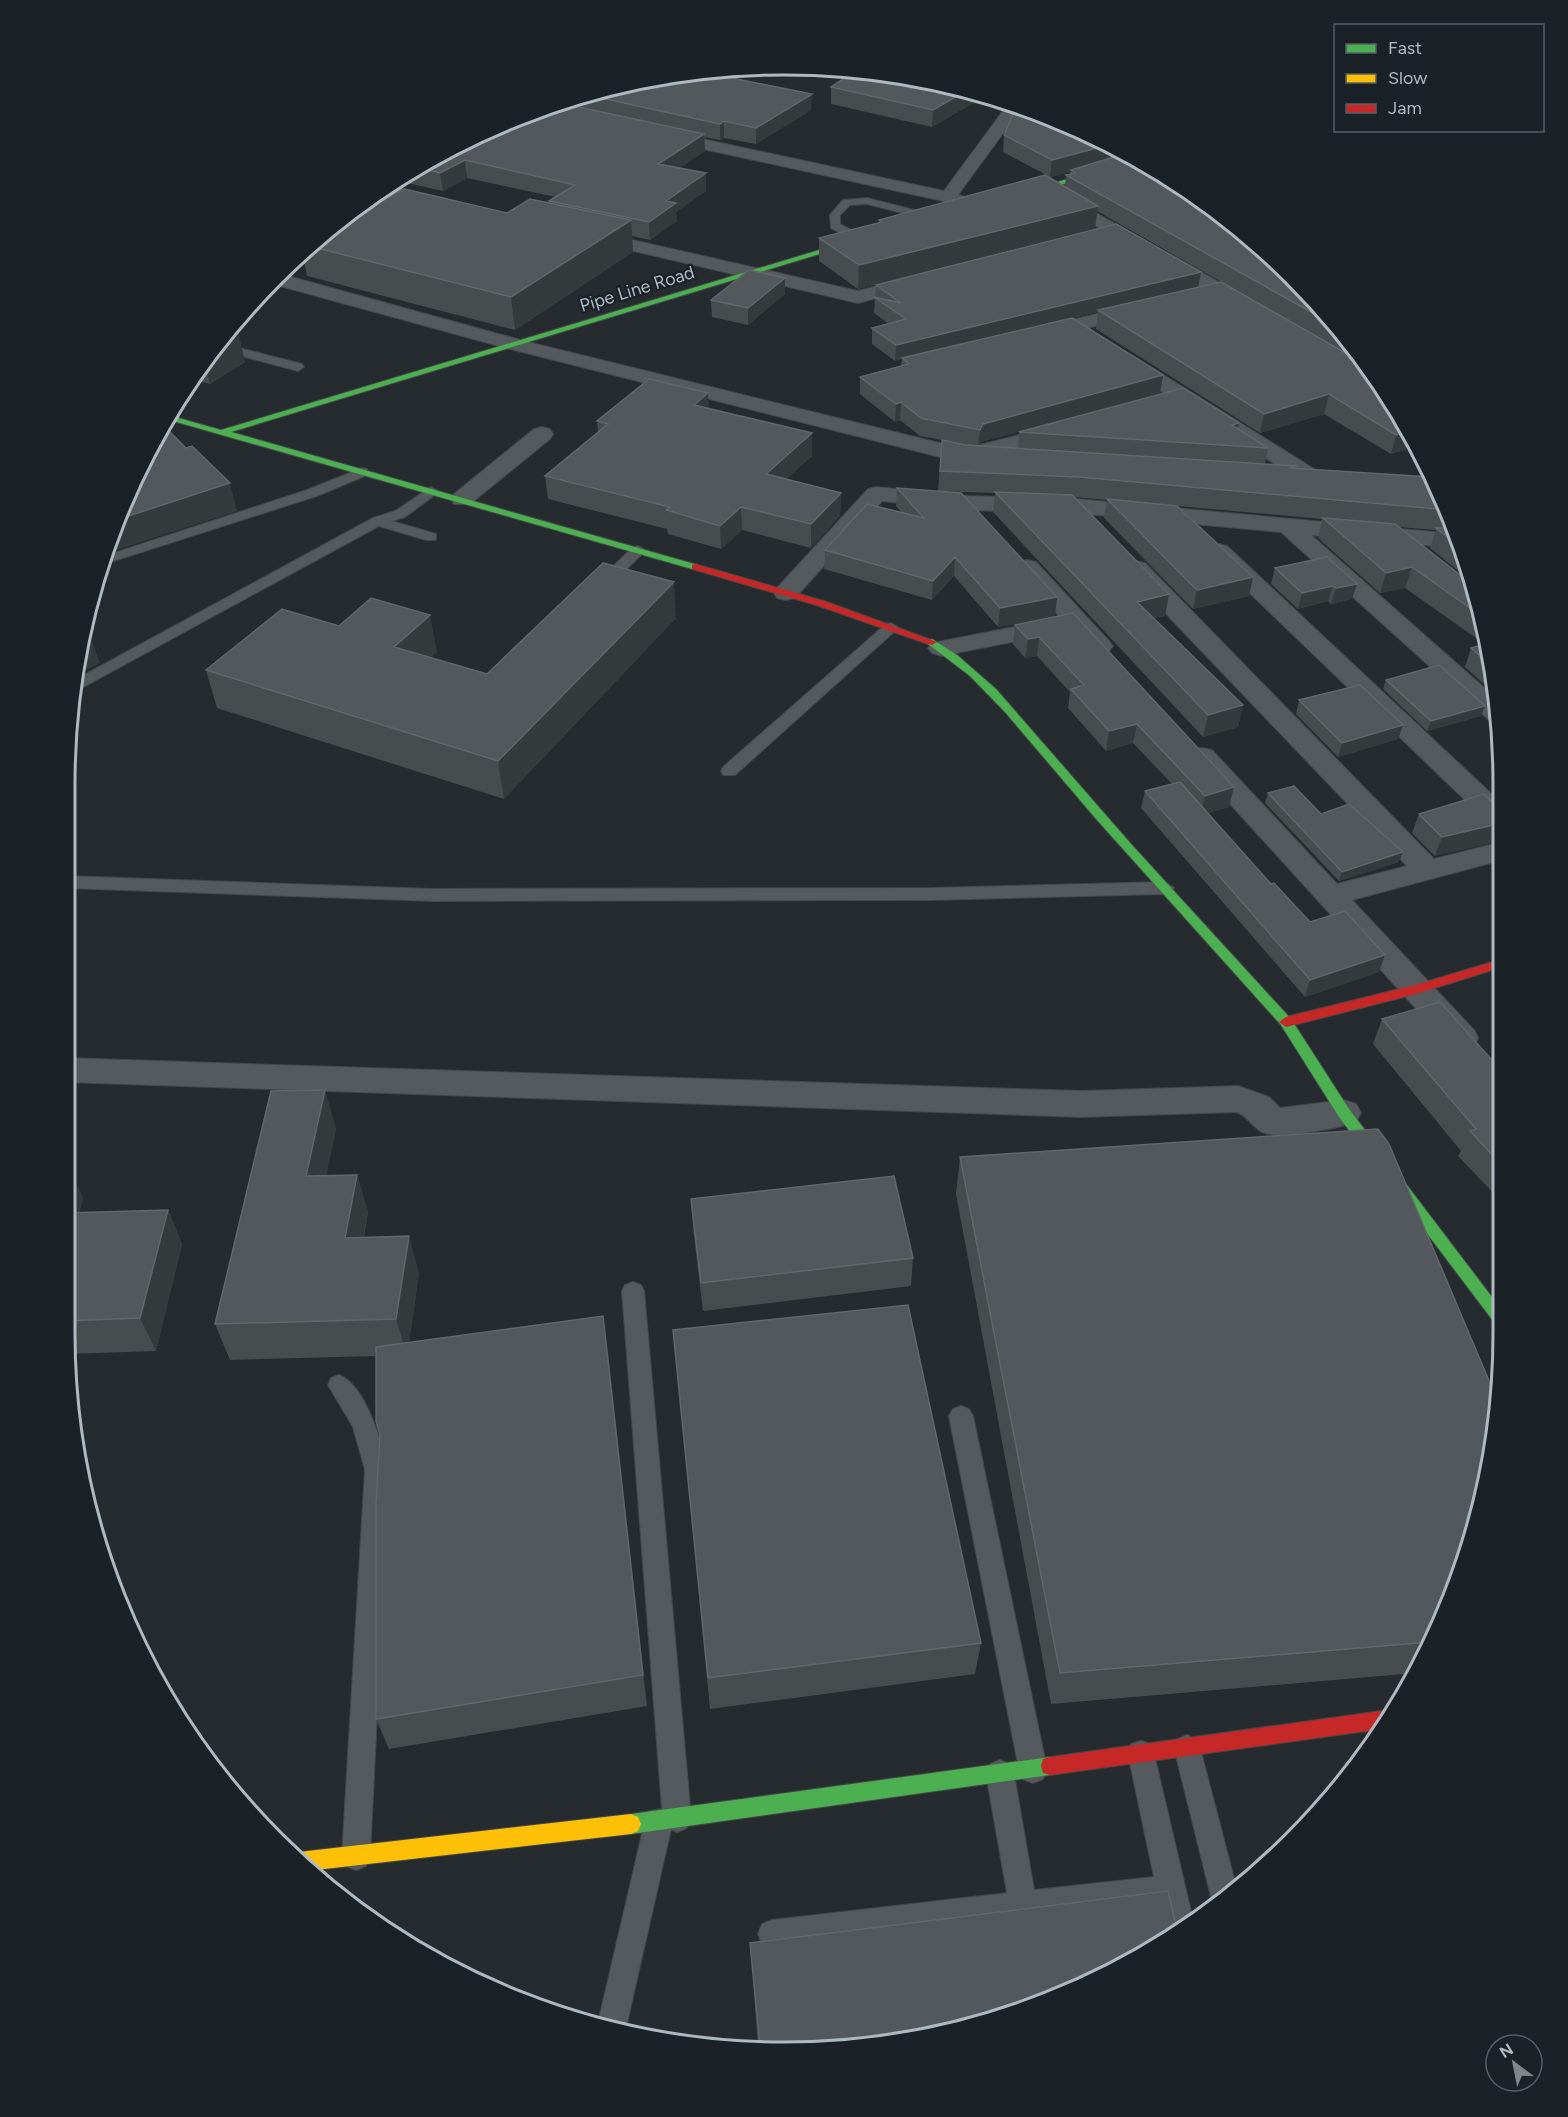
<svg xmlns="http://www.w3.org/2000/svg" width="1568" height="2117" font-family="Figtree,sans-serif">
	<rect width="100%" height="100%" fill="#262b2f"/>
	<g fill="none" stroke-linecap="round" stroke-linejoin="round">
		<g stroke="#43474a" stroke-width="2">
			<path id="lane" d="M867 198 938 216 939 218 934 221 867 204 850 205 840 215V224L866 238V242H858L831 228 830 215 843 200Z
				M220 343 302 364 304 367 298 371 215 349Z
				M362 468 367 469V475L317 496 101 565 105 556 307 490Z
				M431 487 438 491 436 494 405 517 392 521 436 534V540H426L379 526 74 692 75 680 373 518 395 511Z
				M638 546 645 550 643 553 606 589H596L594 586 596 583 633 547Z
				M891 623 898 627 896 630 735 775H723L721 771 723 767 886 624Z
				M66 876 434 889 931 888 1165 882 1174 888 1165 894 931 900 434 901 66 888Z
				M633 1282 641 1285 644 1291 691 1818 687 1828 677 1832 671 1829 625 2032 598 2023 645 1821 649 1811 662 1809 622 1291 625 1285Z
				M339 1375C366 1385 382 1445 389 1470L370 1856 366 1866 356 1870 346 1866 342 1856 365 1470 353 1427 328 1385 331 1378Z
				M961 1406 969 1409 973 1416 1047 1769 1043 1779 1033 1783 1023 1779 1019 1769 949 1416 953 1409Z
				M1187 1735 1196 1739 1200 1748 1237 1890 1214 1909 1174 1748 1178 1739Z
				M1141 1741 1151 1744 1154 1754 1193 1920 1169 1934 1161 1904 772 1948 762 1944 758 1934 762 1924 772 1920 1007 1893 986 1774 990 1764 1000 1760 1010 1764 1014 1774 1034 1890 1154 1877 1128 1754 1131 1744Z"/>
		</g>
		<g stroke="#43474a" stroke-width="2">
			<path id="street" d="M1014 102 1027 108 1017 114 958 195 984 203 987 207 984 211 978 212 943 201 661 140 653 135 661 130 944 191 1005 108Z
				M389 186 447 199 450 203 441 208 377 194Z
				M1057 191 1256 303 1259 307 1256 311H1242L1051 200 1048 196 1051 192Z
				M588 230 858 291 920 275 929 281 927 285 858 303 582 239 579 235Z
				M277 273 524 341 964 449 1062 424 1070 425 1073 430 1070 435 994 455 996 458 993 463H964L510 349 269 283Z
				M1140 304 1147 306 1150 310 1147 314 1036 340 1029 338 1026 334 1029 330Z
				M1126 354 1133 356 1319 472 1322 477 1319 482H1303L1119 364 1116 360 1119 356Z
				M542 427 550 429 553 434 550 439 470 504H454L451 499 454 494 534 429Z
				M876 487 968 496 1076 499 1455 534 1458 548 1311 535 1497 699 1498 721 1488 719 1281 532 1076 513 968 510 882 501 795 598 786 600 777 598 774 593 777 588 868 489Z
				M1219 544 1227 546 1498 800V825L1488 822 1211 556 1207 551 1211 546Z
				M1027 560 1036 562 1109 641 1113 646 1109 651C1089 656 1081 640 1068 627L1057 633 941 656 932 653 928 648 932 643 1061 618 1015 567 1018 562Z
				M1136 561 1145 563 1434 859 1498 843V861L1352 900 1474 1030 1478 1038 1474 1046 1462 1050 1450 1046 1192 762 1188 756 1192 750 1202 748 1212 750 1337 884 1407 866 1127 573 1124 568 1127 563Z
				M65 1058 1081 1091 1238 1086 1269 1097 1280 1108 1344 1100 1356 1104 1361 1113 1356 1122C1338 1128 1278 1140 1262 1132 1252 1127 1248 1116 1236 1112L1081 1117 65 1082Z"/>
		</g>
		<g stroke="#43474a" stroke-width="2">
			<path id="fast" d="M1137 158 1142 160 1018 198 1011 196Z
				M859 238 866 240 231 432 698 565V569H692L166 419 168 415 221 430Z
				M932 639 957 655 996 689 1131 844 1291 1019 1349 1109 1501 1309 1502 1327 1497 1326 1339 1117 1281 1025 1097 820 1005 712 970 676 928 644 927 642Z
				M1050 1757 1057 1759 1059 1766 1057 1773 1050 1775 631 1834 624 1831 621 1824 624 1817 631 1814Z"/>
		</g>
		<g stroke="#43474a" stroke-width="2">
			<path id="slow" d="M631 1814 638 1817 641 1824 638 1831 631 1834 307 1871 292 1855 299 1852Z"/>
		</g>
		<g stroke="#43474a" stroke-width="2">
			<path id="jam" d="M695 564 824 601 937 642 932 645 928 644 816 605 692 569V565Z
				M1499 960V968L1416 994 1286 1027 1279 1022 1286 1017 1415 985Z
				M1388 1710 1393 1712 1381 1729 1050 1775 1043 1773 1041 1766 1043 1759 1050 1757Z"/>
		</g>
		<use href="#lane" fill="#555a5e" fill-rule="evenodd"/>
		<use href="#street" fill="#555a5e" fill-rule="evenodd"/>
		<use href="#fast" fill="#4caf50" fill-rule="evenodd"/>
		<use href="#slow" fill="#ffc107" fill-rule="evenodd"/>
		<use href="#jam" fill="#c62828" fill-rule="evenodd"/>
	</g>
	<path fill="#474c4f" d="M878 71 985 96 932 127 831 104V87Z
		M598 89 811 110 756 144 724 138 720 140 704 137 705 151 679 168 706 191 676 212 677 221 650 240 632 236 633 252 515 330 307 276 302 251 326 231 507 213 549 203V201L555 197 467 178 443 191 398 181 466 139Z
		M1004 135 1259 243 1355 346 1365 364 1097 211 1095 228 858 289 819 261V238L879 223V220L1065 187 1066 175 1070 174V172L1050 177 1003 152Z
		M1201 272 1198 287 1365 364 1413 447 1391 454 1324 414 1260 433 1096 329 1098 312 1072 318 1163 375 1160 393 981 442 979 446 1018 449 1019 432 1238 428 1268 448 1265 464 1296 468 1449 509 1467 578 1430 548 1436 530 1398 527 1469 582 1485 643H1483L1405 588 1380 593 1318 538 1322 519 1178 506 1253 577 1249 596 1193 609 1104 518 1107 500 1074 497 1169 594 1165 616 1153 618 1243 705 1238 727 1203 737 993 512 995 493 938 491 942 440 920 436 900 420 895 422 860 394V377L901 366 902 359 895 361 872 344V328L889 324 874 313 876 285Z
		M785 294 748 325 712 317 711 300Z
		M231 329 245 362 210 384 202 382 179 396 186 384Z
		M708 393V408L812 433V456L786 479 841 493 840 516 811 548 742 530 721 549 668 534 667 529 548 499 545 476 598 432 597 421Z
		M139 466 237 511 115 550 109 544Z
		M897 488 1057 597 1055 616 998 627 954 576 932 600 824 569 825 550 901 512 896 506Z
		M1327 557 1352 599 1331 604 1328 601 1298 609 1271 584 1275 568Z
		M1073 613 1229 807 1208 813 1271 884 1310 922 1379 972 1305 997 1141 808 1145 791 1172 784 1133 743 1106 751 1068 708 1070 692 1037 656 1025 658 1013 644 1015 625Z
		M676 618 504 799 217 708 206 670 339 626 437 652 430 658 487 674Z
		M1485 644 1497 690V696L1465 667 1471 648Z
		M1386 680 1481 716 1427 731 1383 689Z
		M1299 700 1403 725 1398 739 1338 757 1296 714Z
		M1268 793 1321 814 1399 862 1339 881 1265 803Z
		M1494 804 1435 856 1412 833 1419 814Z
		M1382 1019 1500 1069 1501 1201 1458 1156 1461 1151 1373 1044Z
		M336 1128 326 1176 357 1175 368 1212 364 1237 419 1273 409 1343 608 1352 647 1706 389 1749 376 1719 380 1435 376 1356 230 1360 215 1324Z
		M960 1157 1465 1564 1416 1673 1051 1704 956 1194Z
		M65 1164H67L83 1198 79 1213 168 1210 182 1244 156 1351 67 1354 64 1333Z
		M691 1199 913 1258 911 1286 703 1311 693 1228Z
		M673 1330 981 1643 975 1674 710 1709Z
		M750 1943 831 2051 758 2046 752 1968Z"/>
	<path fill="#353a3d" d="M966 91 985 96 932 127 933 110Z
		M812 94 811 110 756 144V128Z
		M724 121V138L720 140V124Z
		M704 134 705 151 659 182 658 164Z
		M1108 145 1130 155 1071 170 1070 172 1050 177 1052 160Z
		M465 160 467 178 443 191 440 173Z
		M706 173V191L676 212 677 221 650 240 649 222 666 201Z
		M1098 206 1095 228 858 289 859 265Z
		M631 220 633 252 515 330 511 297Z
		M1201 272 1198 288 1098 310V312L895 361 896 345Z
		M785 278V294L748 325V308Z
		M238 331 245 362 210 384 204 362 222 340Z
		M198 369 202 382 179 396 186 384Z
		M1163 375 1160 393 981 442 978 448 980 430 983 424Z
		M708 393 709 415 694 405Z
		M1329 394 1324 414 1260 433 1264 414Z
		M901 402 900 420 895 422 896 404Z
		M1239 423 1235 441 1232 425Z
		M1405 432 1413 447 1391 454 1396 435Z
		M812 433V456L766 497V474Z
		M230 483 237 511 115 550 111 539 119 519Z
		M841 493 840 516 811 548V524Z
		M741 507 742 530 721 549 720 526Z
		M955 557 954 576 932 600 933 581Z
		M1412 567 1405 588 1380 593 1386 573Z
		M1253 577 1249 596 1193 609 1197 590Z
		M674 582 676 618 504 799 498 761Z
		M1357 584 1352 599 1331 604 1336 588Z
		M1333 586 1328 601 1298 609 1302 593Z
		M1169 594 1165 616 1133 623 1137 602Z
		M1057 597 1055 616 998 627 1000 608Z
		M430 615 437 652 401 684 394 647Z
		M1039 637 1037 656 1025 658 1028 639Z
		M91 638 100 663 76 675 82 643Z
		M1243 705 1238 727 1203 737 1208 715Z
		M1485 706 1481 716 1427 731 1431 721Z
		M1137 724 1133 743 1106 751 1109 731Z
		M1403 725 1398 739 1338 757 1342 743Z
		M1234 787 1229 807 1201 815 1205 796Z
		M1498 824V842L1435 856 1442 837Z
		M1403 852 1399 862 1339 881 1342 872Z
		M1385 955 1379 972 1305 997 1310 980Z
		M325 1090 336 1128 319 1214 306 1176Z
		M67 1164 83 1198 68 1248 65 1241V1169Z
		M357 1175 368 1212 357 1275 345 1238Z
		M168 1210 182 1244 156 1351 140 1318Z
		M409 1236 419 1273 407 1355 396 1319Z
		M603 1316 608 1352 647 1706 643 1675Z"/>
	<path fill="#52585c" stroke="#61676b" stroke-width="1.5" d="M857 70 878 71 966 91 933 110 831 87Z
		M702 72 812 94 756 128 724 121 720 124 583 94 598 89Z
		M560 103 704 134 658 164 706 173 666 201 676 203 649 222 549 201 575 185 465 160 440 173 418 168 466 139Z
		M1018 104 1108 145 1052 160 1004 135Z
		M1127 153 1144 161 1259 243 1336 326 1066 175 1076 173 1071 170Z
		M1045 175 1098 206 859 265 819 238 882 222 879 220Z
		M404 189 507 213 530 199 631 220 511 297 309 246 326 231Z
		M1116 224 1201 272 896 345 872 328 906 319 874 297 901 303 876 285Z
		M749 270 785 278 748 308 711 300Z
		M1221 282 1365 364 1405 432 1396 435 1329 394 1264 414 1098 310Z
		M1072 318 1163 375 983 424 980 430 921 418 901 402 896 404 860 377 909 364 902 358Z
		M231 329 238 331 222 340Z
		M649 379 708 393 694 405 812 433 766 474 841 493 811 524 741 507 720 526 666 510 670 507 545 476 608 424 597 421Z
		M1183 388 1239 423 1232 425 1268 448 1019 432Z
		M166 428 186 448 192 446 230 483 119 519 139 466 159 430Z
		M942 440 965 445 1297 466 1290 468 1431 477 1449 510 1079 477 940 471Z
		M897 488 961 493 1057 597 1000 608 955 557 933 581 825 550 867 504 924 518Z
		M995 492 1072 495 1169 594 1137 602 1243 705 1208 715Z
		M1107 499 1177 506 1253 577 1197 590Z
		M1323 518 1395 524 1469 582 1477 613 1412 567 1386 573Z
		M1436 528H1454L1458 545Z
		M1327 557 1357 584 1336 588 1333 586 1302 593 1275 568Z
		M603 563 674 582 498 761 206 670 282 609 339 626 371 598 430 615 394 647 487 674Z
		M1073 613 1234 787 1205 796 1137 724 1109 731 1071 689 1084 685 1039 637 1028 639 1015 625Z
		M83 633 91 638 82 643Z
		M1485 644 1491 665 1471 648Z
		M1439 665 1485 706 1431 721 1386 680Z
		M1360 685 1403 725 1342 743 1299 700Z
		M1180 782 1271 884 1274 883 1310 922 1345 911 1385 955 1310 980 1145 791Z
		M1294 786 1321 814 1349 804 1403 852 1342 872 1268 793Z
		M1484 794 1494 804 1498 805V824L1442 837 1419 814Z
		M1440 1002 1500 1069V1163L1470 1131 1476 1129 1382 1019Z
		M325 1090 306 1176 357 1175 345 1238 409 1236 396 1319 215 1324 271 1091Z
		M1378 1129 1389 1144 1498 1402 1465 1564 1430 1642 1060 1673 960 1157Z
		M894 1176 913 1258 701 1283 691 1199Z
		M168 1210 140 1318 65 1321V1213Z
		M908 1305 981 1643 708 1678 673 1330Z
		M603 1316 643 1675 376 1719V1504L380 1435 376 1421V1347Z
		M1168 1891 1177 1930 1059 1998 970 2028 831 2051 760 2046 750 1943Z"/>
	<g text-anchor="middle" dominant-baseline="central" stroke-width="4.5" stroke-linejoin="round" paint-order="stroke">
		<g font-size="18" fill="#afb9c0" stroke="#1a2228">
			<text transform="translate(637 289) rotate(-17)">Pipe Line Road</text>
		</g>
	</g>
	<path d="M0 0H1568V2117H0ZM784 75H784A709 709 0 0 1 1493 784V1333A709 709 0 0 1 784 2042H784A709 709 0 0 1 75 1333V784A709 709 0 0 1 784 75Z" fill="#1a2228" fill-rule="evenodd"/>
	<path fill="none" stroke="#afb9c0" stroke-width="3" d="M784 75H784A709 709 0 0 1 1493 784V1333A709 709 0 0 1 784 2042H784A709 709 0 0 1 75 1333V784A709 709 0 0 1 784 75Z"/>
	<rect x="1334" y="24" width="210" height="108" fill="#1a2228" stroke="#565e65" stroke-width="1.5"/>
	<rect x="1346" y="44" width="30" height="9" fill="#4caf50" stroke="#565e65" stroke-width="1.5"/>
	<text x="1388" y="54" font-size="18" fill="#afb9c0">Fast</text>
	<rect x="1346" y="74" width="30" height="9" fill="#ffc107" stroke="#565e65" stroke-width="1.5"/>
	<text x="1388" y="84" font-size="18" fill="#afb9c0">Slow</text>
	<rect x="1346" y="104" width="30" height="9" fill="#c62828" stroke="#565e65" stroke-width="1.5"/>
	<text x="1388" y="114" font-size="18" fill="#afb9c0">Jam</text>
	<g transform="translate(1514 2063) rotate(328)"><circle r="28" fill="#1a2228" stroke="#565e65" stroke-width="1.5"/>
	<path d="M0-4.5L10 22L0 15L-10 22Z" fill="#7f878d"/>
	<text y="-9" font-size="16" font-weight="bold" text-anchor="middle" fill="#afb9c0">N</text>
	</g>
</svg>
